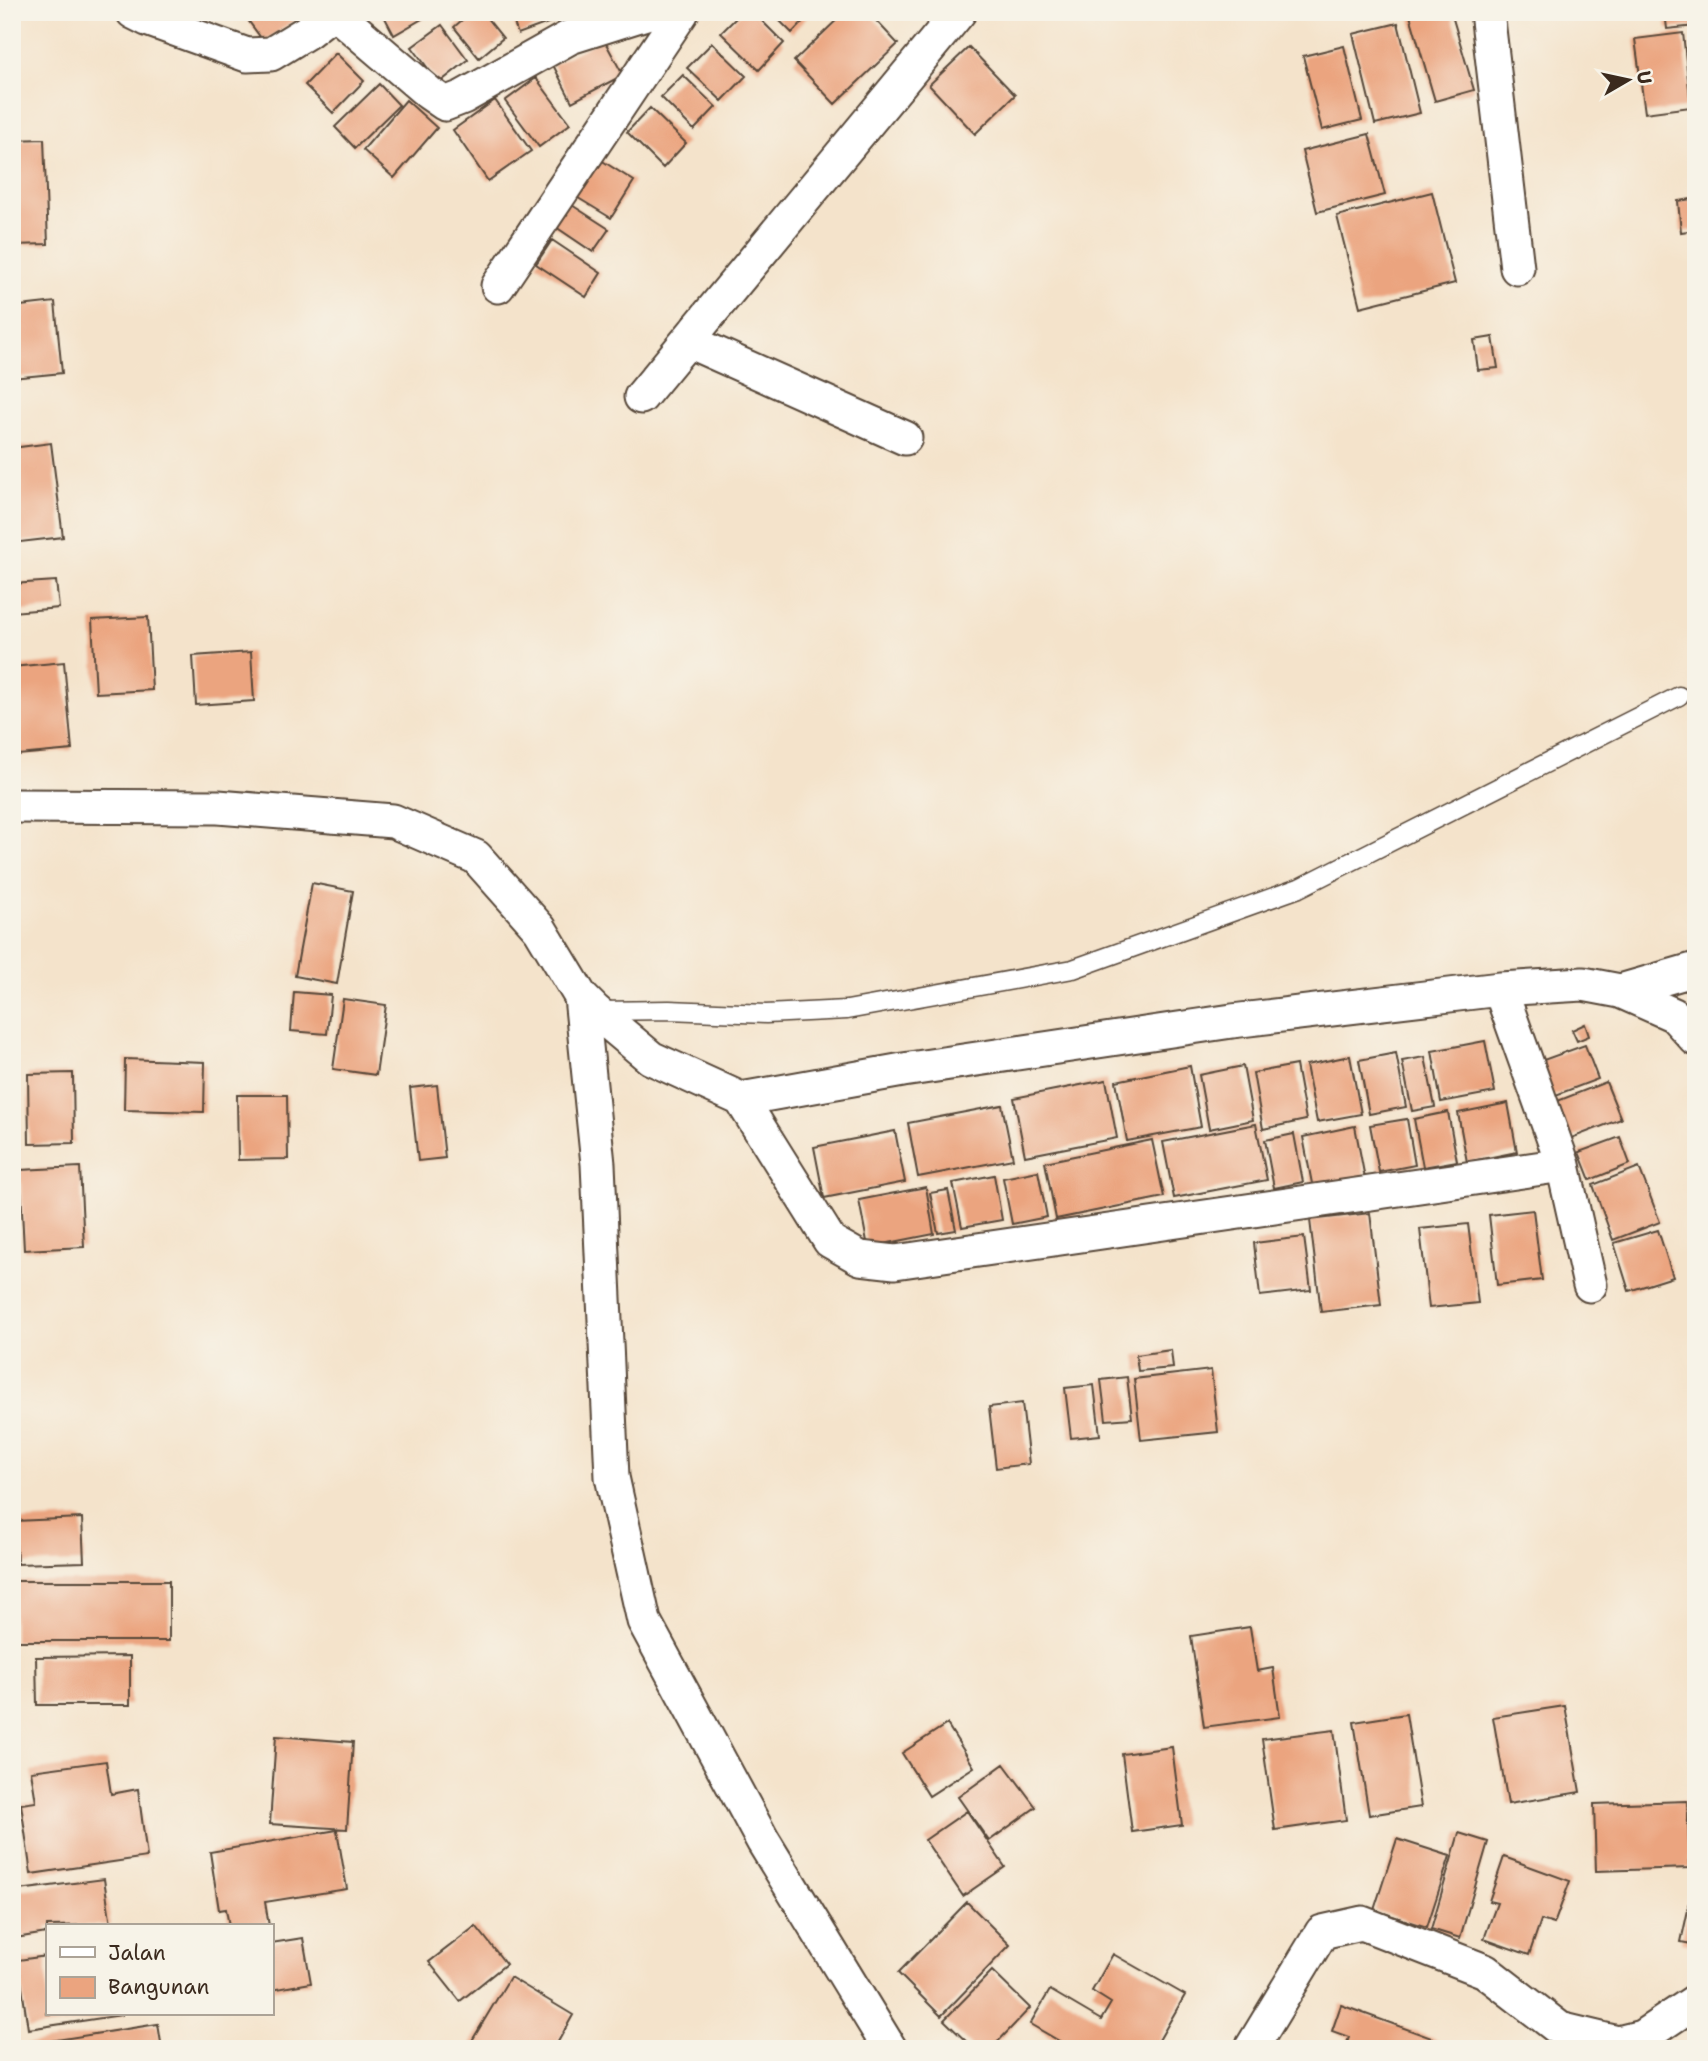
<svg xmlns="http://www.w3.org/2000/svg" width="1708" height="2061" font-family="'Shantell Sans',sans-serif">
	<rect width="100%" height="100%" fill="#f7f3e8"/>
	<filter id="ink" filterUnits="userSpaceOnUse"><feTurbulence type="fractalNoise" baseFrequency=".0143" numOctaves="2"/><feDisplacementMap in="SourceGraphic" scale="14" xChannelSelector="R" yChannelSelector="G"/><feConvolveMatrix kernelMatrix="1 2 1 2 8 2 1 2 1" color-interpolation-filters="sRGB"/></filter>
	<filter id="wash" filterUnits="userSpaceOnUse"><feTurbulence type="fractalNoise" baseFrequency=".00686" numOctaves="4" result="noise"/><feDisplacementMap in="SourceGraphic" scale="28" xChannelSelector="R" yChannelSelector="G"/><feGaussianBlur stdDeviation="1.57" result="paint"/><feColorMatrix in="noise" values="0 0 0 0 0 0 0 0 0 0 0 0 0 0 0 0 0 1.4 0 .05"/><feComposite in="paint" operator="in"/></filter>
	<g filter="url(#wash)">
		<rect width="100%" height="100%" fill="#f4e3cb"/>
		<g id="blocks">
			<path fill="#eba47f" d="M242 12H305L264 42Z
				M382 12H434L394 35Z
				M471 12H482L503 38 479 58 454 27Z
				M510 12H575V13L518 34Z
				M742 12H753L784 43 759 70 721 33Z
				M771 12H812L792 33Z
				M845 12H868L898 44 835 104 794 61Z
				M1409 12H1451L1474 90 1435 101Z
				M1665 12H1696V26L1667 29Z
				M1398 23 1420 113 1375 124 1353 34Z
				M442 25 468 60 439 83 412 47Z
				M1683 33 1691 107 1645 113 1635 39Z
				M603 38 623 75 572 102 553 65Z
				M712 43 746 76 722 101 687 68Z
				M1344 46 1362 120 1322 130 1303 56Z
				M969 47 1015 95 975 134 929 85Z
				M336 53 364 81 333 113 305 85Z
				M683 75 716 107 694 130 661 97Z
				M536 78 570 124 539 147 505 101Z
				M379 84 399 105 355 148 335 127Z
				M406 100 437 128 394 178 363 150Z
				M495 100 531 151 488 181 453 130Z
				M650 108 686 143 663 168 627 132Z
				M1369 134 1385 195 1317 212 1302 151Z
				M44 139 48 244 12 245V140Z
				M593 155 634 181 611 218 570 193Z
				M1432 192 1455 283 1360 307 1337 216Z
				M1692 199 1695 230 1681 232 1678 201Z
				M564 200 609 229 593 252 550 223Z
				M552 240 601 273 586 297 536 264Z
				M55 302 62 373 12 378V307Z
				M1493 337 1498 368 1478 370 1474 340Z
				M51 443 63 537 12 543V448Z
				M56 581 59 608 12 612V584Z
				M148 617 152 690 96 693 92 620Z
				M251 652 254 701 196 705 193 656Z
				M64 662 72 750 18 755 12 688V667Z
				M312 883 353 891 337 984 295 976Z
				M294 992 331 995 327 1034 291 1031Z
				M343 999 386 1005 376 1075 333 1069Z
				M1585 1024 1589 1036 1577 1041 1572 1030Z
				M1485 1041 1495 1092 1441 1102 1432 1051Z
				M1585 1045 1598 1079 1548 1098 1535 1063Z
				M1396 1053 1406 1107 1369 1114 1359 1060Z
				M1350 1056 1361 1114 1317 1122 1306 1065Z
				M1425 1057 1435 1107 1412 1111 1402 1061Z
				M125 1059 205 1062 204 1112 124 1110Z
				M1296 1065 1306 1120 1263 1129 1253 1073Z
				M1190 1066 1201 1127 1127 1141 1116 1081Z
				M1243 1066 1253 1120 1209 1129 1199 1075Z
				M73 1073 74 1143 29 1144 28 1074Z
				M1106 1080 1117 1138 1025 1156 1014 1098Z
				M1606 1082 1621 1119 1569 1139 1555 1102Z
				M437 1085 445 1158 418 1161 410 1088Z
				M237 1095H287L288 1159 238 1160Z
				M1508 1103 1517 1152 1467 1162 1458 1113Z
				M1002 1105 1013 1159 918 1177 908 1123Z
				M1448 1112 1457 1161 1423 1167 1414 1119Z
				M1407 1119 1415 1165 1379 1172 1370 1125Z
				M1256 1124 1267 1180 1174 1198 1163 1142Z
				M1355 1126 1366 1184 1314 1194 1303 1137Z
				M895 1131 905 1182 824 1198 814 1147Z
				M1294 1134 1303 1182 1274 1188 1265 1140Z
				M1620 1137 1630 1164 1590 1180 1579 1152Z
				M1152 1140 1164 1197 1056 1219 1045 1162Z
				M80 1167 84 1247 24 1250 20 1170Z
				M1639 1167 1660 1222 1613 1240 1593 1185Z
				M1038 1171 1047 1217 1012 1224 1003 1178Z
				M994 1175 1002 1220 962 1227 953 1183Z
				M926 1187 934 1234 868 1247 859 1200Z
				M948 1190 956 1230 938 1233 930 1193Z
				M1533 1210 1542 1280 1497 1285 1489 1215Z
				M1370 1213 1381 1305 1321 1312 1310 1220Z
				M1468 1224 1478 1303 1429 1308 1420 1229Z
				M1658 1230 1673 1277 1629 1291 1614 1243Z
				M1304 1237 1311 1290 1260 1296 1254 1243Z
				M1171 1350 1173 1368 1138 1371 1136 1355Z
				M1211 1370 1218 1432 1141 1440 1134 1379Z
				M1127 1377 1132 1418 1106 1420 1101 1380Z
				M1094 1385 1100 1435 1071 1438 1065 1388Z
				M1022 1403 1029 1464 996 1468 989 1407Z
				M82 1518 84 1562 17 1564 15 1521Z
				M13 1581H169V1641H14Z
				M1250 1627 1257 1671 1273 1668 1280 1717 1204 1727 1191 1636Z
				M130 1656V1705H37L36 1657Z
				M1565 1706 1580 1792 1508 1804 1493 1717Z
				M1406 1714 1421 1807 1369 1815 1354 1722Z
				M947 1724 974 1767 929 1796 902 1753Z
				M1334 1730 1346 1820 1275 1830 1262 1739Z
				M276 1736 353 1742 347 1829 270 1824Z
				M1172 1747 1182 1825 1132 1832 1122 1754Z
				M106 1761 111 1794 138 1789 147 1857 31 1874 21 1804 36 1802 31 1771Z
				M1004 1764 1036 1807 989 1841 958 1797Z
				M1687 1801 1690 1868 1596 1871 1594 1804Z
				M967 1811 1005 1867 963 1896 925 1840Z
				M337 1830 347 1889 265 1902 269 1926H229L226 1909 219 1910 210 1852Z
				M1459 1833 1488 1842 1460 1938 1431 1929Z
				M1397 1839 1450 1856 1427 1927 1374 1910Z
				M1504 1857 1570 1881 1554 1924 1541 1920 1529 1955 1484 1939 1497 1903 1489 1901Z
				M1695 1878H1696V1945L1681 1942Z
				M104 1879 111 1925 47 1926V1933L15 1938 12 1922V1891Z
				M967 1902 1010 1945 941 2016 898 1973Z
				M476 1926 506 1964 460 2001 429 1962Z
				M303 1938 311 1983 271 1990V1943Z
				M1113 1954 1185 1995 1154 2049H1073L1030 2024 1050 1990 1101 2020 1111 2003 1092 1991Z
				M47 1956V2014H122V2015L28 2029 18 1960Z
				M992 1971 1030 2008 991 2049H974L944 2020Z
				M510 1977 573 2015 554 2049H467Z
				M1341 2005 1437 2040 1434 2049H1345L1349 2037 1332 2031Z
				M158 2024 162 2049H12V2047Z"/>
		</g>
	</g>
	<g filter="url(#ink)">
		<use href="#blocks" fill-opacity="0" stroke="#574638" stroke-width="2"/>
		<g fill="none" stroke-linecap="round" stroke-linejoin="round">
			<g stroke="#574638" stroke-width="21">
				<path id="service" d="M599 1011 669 1010 766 1014 847 1010 1073 969 1299 888 1679 696"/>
			</g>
			<g stroke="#574638" stroke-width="37">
				<path id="minor" d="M133 12 147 19 247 55 271 54 307 32 333 12
					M334 12 429 93 445 104 463 97 570 37 649 12
					M1487 12 1517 268
					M498 286 682 12
					M688 341 905 438
					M641 397 959 12
					M12 806 218 807 393 821 476 857 540 929 581 997 595 1011 651 1058 741 1099 903 1070 1232 1021 1500 989 1583 984 1620 991 1674 1015 1696 1039
					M1500 989 1563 1165 1590 1285
					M1620 991 1696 969
					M581 997 598 1164 612 1477 644 1621 763 1841 890 2049
					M741 1099 830 1241 860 1258 895 1262 1563 1165
					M1251 2049 1322 1932 1362 1923 1485 1971 1560 2029 1618 2043 1642 2037 1696 2001"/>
			</g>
			<use href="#service" stroke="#fff" stroke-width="18"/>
			<use href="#minor" stroke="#fff" stroke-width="33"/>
		</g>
	</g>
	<rect width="1708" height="2061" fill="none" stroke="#f7f3e8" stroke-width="42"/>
	<rect x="46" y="1924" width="228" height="91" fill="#f7f3e8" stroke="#aca397" stroke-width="2"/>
	<rect x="60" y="1947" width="35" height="10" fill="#ffffff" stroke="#aca397" stroke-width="2"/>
	<text x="108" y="1960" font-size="21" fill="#3b2a1e">Jalan</text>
	<rect x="60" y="1977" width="35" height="21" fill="#eba47f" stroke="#aca397" stroke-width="2"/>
	<text x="108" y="1994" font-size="21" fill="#3b2a1e">Bangunan</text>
	<g transform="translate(1628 80) rotate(81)" stroke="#f7f3e8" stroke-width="5" paint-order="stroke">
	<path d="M0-5L12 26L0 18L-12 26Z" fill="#3b2a1e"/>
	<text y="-10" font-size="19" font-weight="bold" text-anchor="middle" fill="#3b2a1e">U</text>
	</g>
</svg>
